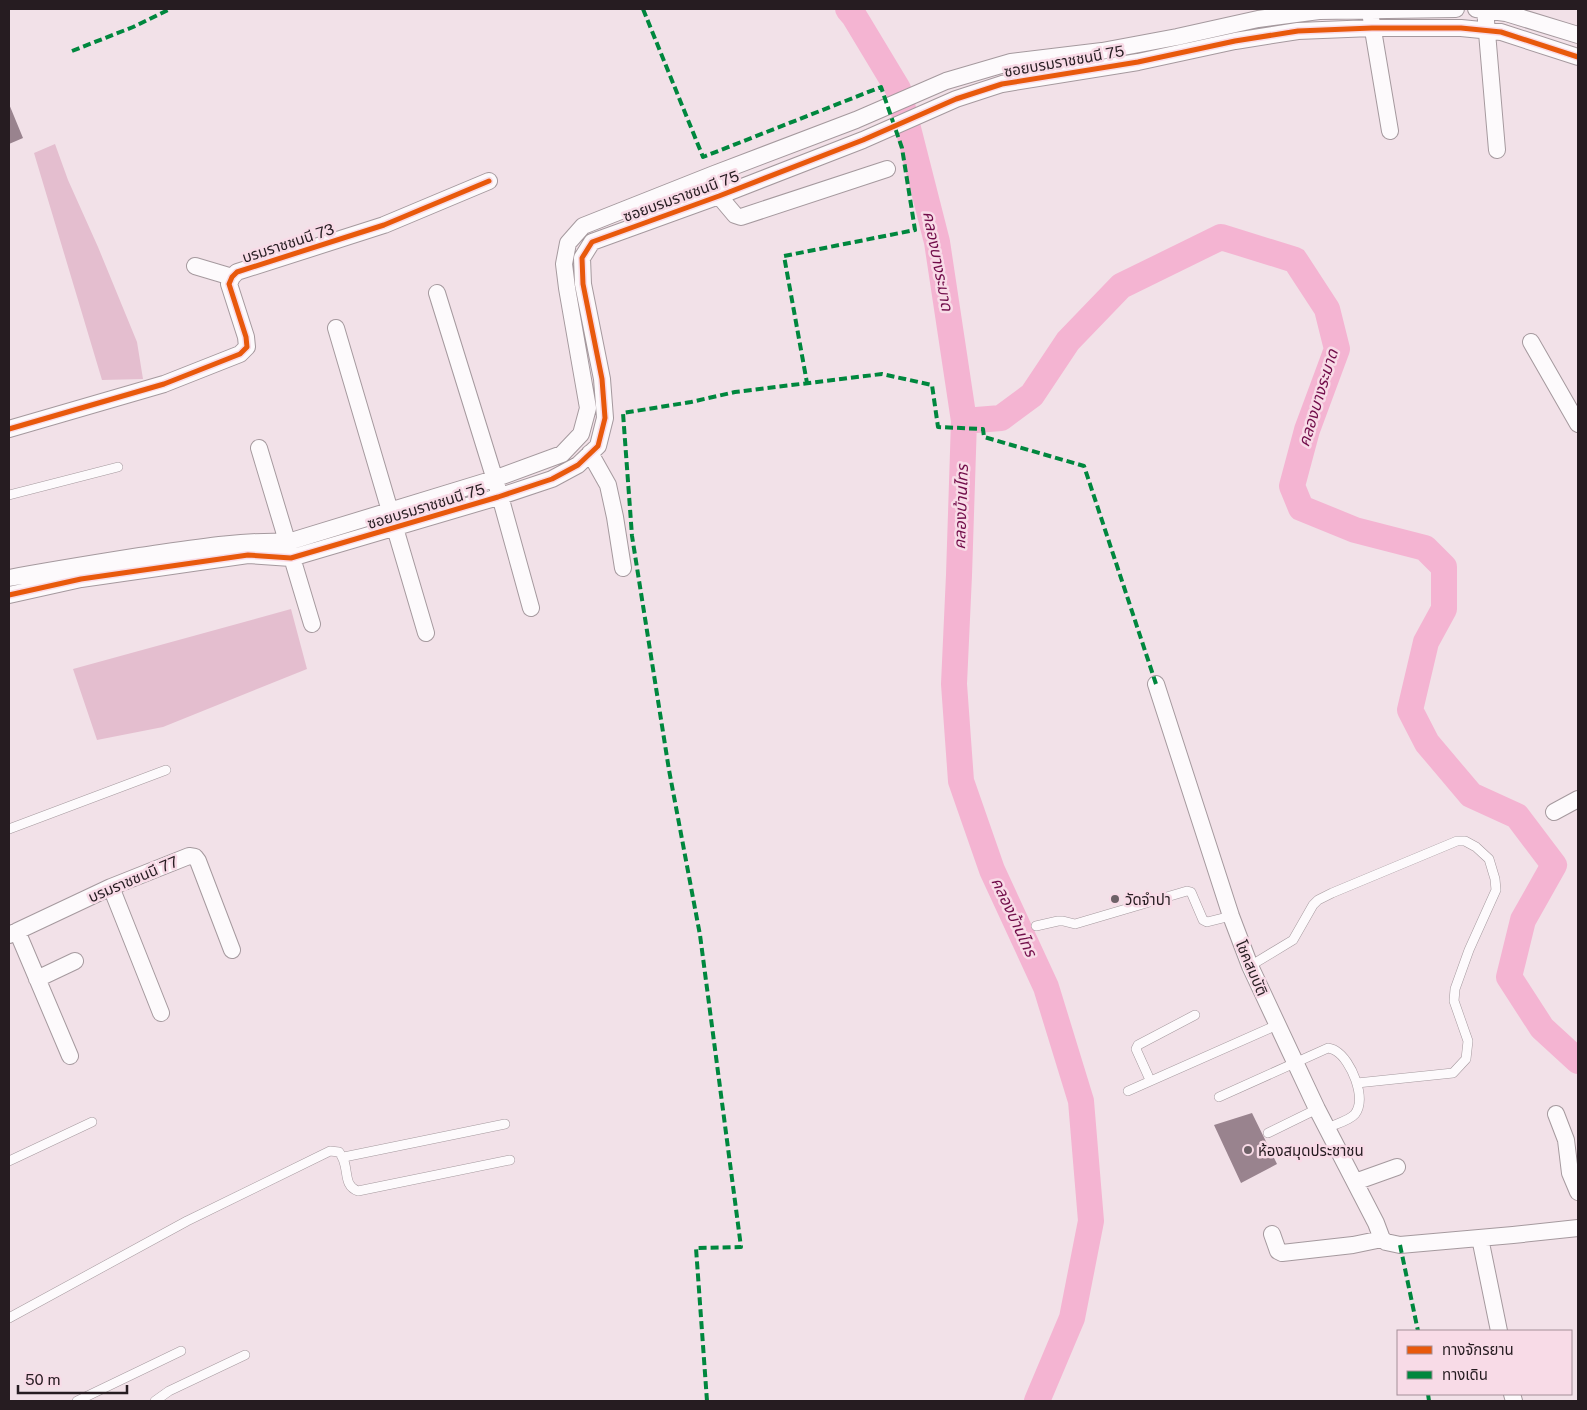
<svg xmlns="http://www.w3.org/2000/svg" width="1587" height="1410" font-family="'Public Sans','Noto Sans Thai',sans-serif">
	<rect width="100%" height="100%" fill="#f2e1e8"/>
	<path fill="#e4becf" d="M55 144 68 180 98 247 137 342 143 379 102 380 34 153Z
		M291 609 307 669 163 727 97 740 73 669Z"/>
	<g fill="none" stroke-linecap="round" stroke-linejoin="round">
		<path stroke="#f4b4d2" stroke-width="26" d="M848 9 854 16 898 89 937 242 964 421 959 575 954 684 961 781 992 870 1046 987 1081 1101 1091 1221 1072 1318 1037 1401
			M964 421 1001 418 1032 395 1068 341 1121 286 1221 237 1295 260 1327 309 1337 349 1307 430 1292 486 1301 508 1355 530 1425 548 1444 567V609L1426 642 1410 710 1427 743 1471 795 1517 816 1554 865 1523 920 1509 977 1542 1028 1578 1061"/>
	</g>
	<path fill="#99838e" d="M9 104 23 138 9 144Z
		M1252 1113 1277 1164 1241 1183 1214 1125Z"/>
	<g fill="none" stroke-linecap="round" stroke-linejoin="round">
		<g stroke="#a5999e" stroke-width="10">
			<path id="lane" d="M9 495 118 467
				M9 829 166 770
				M1036 926 1058 921H1063L1075 924 1187 891 1191 892 1203 920 1207 922 1231 916
				M1250 966 1293 940 1313 905 1318 900 1332 893 1457 841H1465L1476 847 1489 859 1495 879 1496 890 1469 950 1455 989 1454 1001 1468 1041 1466 1059 1453 1073 1357 1083
				M1150 1080 1136 1049 1138 1045 1195 1015
				M1128 1091 1277 1025
				M1219 1097 1328 1048C1331 1049 1333 1049 1336 1051 1351 1060 1367 1098 1355 1114 1349 1121 1335 1124 1327 1128
				M1268 1133 1317 1109
				M344 1157 505 1124
				M9 1161 92 1122
				M9 1318 187 1221 330 1151 339 1152C351 1166 341 1185 358 1191L510 1160
				M77 1401 181 1351
				M155 1401 169 1391 245 1355"/>
		</g>
		<g stroke="#a5999e" stroke-width="18">
			<path id="street" d="M1476 9 1506 13 1578 35
				M1485 9 1497 150
				M1371 18 1390 131
				M717 186 719 196 735 215 741 217 887 169
				M195 266 232 277
				M437 293 500 496 531 608
				M336 328 426 633
				M1531 342 1578 424
				M9 429 164 384 240 354 247 347 246 337 229 284 232 277 237 272 384 225 489 181
				M259 448 312 624
				M590 453 608 485 615 517 623 568
				M9 578C52 570 96 563 140 556 189 549 238 540 288 542L494 479 562 454 581 434 588 408 567 288 564 264 568 243 583 226 714 174 856 120 946 81 1011 62 1102 51 1177 37 1258 19 1319 11 1456 9
				M9 595 81 579 248 555 291 558 498 497 552 479 578 465 598 446 605 418 602 379 583 284 582 258 592 242 719 196 863 140 956 99 1002 84 1138 62 1235 41 1298 31 1372 28H1461L1501 32 1578 57
				M1156 684 1231 916 1250 966 1317 1109 1376 1223 1382 1239
				M1554 812 1578 799
				M111 887 161 1013
				M17 931 70 1056
				M9 935 111 887 189 856 195 857 198 861 232 950
				M37 979 75 961
				M1556 1114 1566 1140 1570 1173 1578 1192
				M1355 1182 1397 1167
				M1272 1234 1278 1251 1282 1253 1353 1245 1382 1239 1386 1242 1400 1245 1513 1235 1578 1228
				M1480 1238 1499 1331
				M1512 1394 1514 1401"/>
		</g>
		<use href="#lane" stroke="#fdfafc" stroke-width="9"/>
		<use href="#street" stroke="#fdfafc" stroke-width="16"/>
		<path stroke="#00873e" stroke-width="4" stroke-dasharray="8 4" stroke-linecap="butt" d="M643 9 703 157 881 87 902 148 915 230 784 256 807 383
			M72 51 133 27 170 9
			M1400 1245 1418 1331
			M1428 1394 1429 1401
			M707 1401 696 1248 741 1247 700 935 669 770 632 536 623 413 691 402 735 392 882 374 932 385 938 427 983 429 984 437 1084 466 1156 684"/>
		<g stroke="#f8dbe7" stroke-width="8">
			<path id="cycleway" d="M9 429 164 384 240 354 247 347 246 337 229 284 232 277 237 272 384 225 489 181
				M9 595 81 579 248 555 291 558 498 497 552 479 578 465 598 446 605 418 602 379 583 284 582 258 592 242 719 196 863 140 956 99 1002 84 1138 62 1235 41 1298 31 1372 28H1461L1501 32 1578 57"/>
		</g>
		<use href="#cycleway" stroke="#e8590c" stroke-width="5"/>
	</g>
	<g fill="#6d6167" stroke="#f8dbe7" stroke-width="2">
		<circle cx="1115" cy="899" r="5"/>
		<circle cx="1248" cy="1150" r="5"/>
	</g>
	<g text-anchor="middle" dominant-baseline="central" stroke-width="5" stroke-linejoin="round" paint-order="stroke">
		<g font-size="15" fill="#261c21" stroke="#f8dbe7">
			<text transform="translate(1064 61) rotate(-10)">ซอยบรมราชชนนี 75</text>
			<text transform="translate(681 196) rotate(-20)">ซอยบรมราชชนนี 75</text>
			<text transform="translate(288 243) rotate(-18)">บรมราชชนนี 73</text>
			<text transform="translate(426 506) rotate(-17)">ซอยบรมราชชนนี 75</text>
			<text transform="translate(133 879) rotate(-23)">บรมราชชนนี 77</text>
			<text transform="translate(1252 968) rotate(67)">โชคสมบัติ</text>
		</g>
		<g font-size="15" fill="#261c21" stroke="#f8dbe7" text-anchor="start">
			<text x="1125" y="899">วัดจำปา</text>
			<text x="1258" y="1150">ห้องสมุดประชาชน</text>
		</g>
		<g font-size="16" font-style="italic" fill="#710c49" stroke="#f8dbe7">
			<text transform="translate(938 261) rotate(79)">คลองบางระมาด</text>
			<text transform="translate(1318 398) rotate(-73)">คลองบางระมาด</text>
			<text transform="translate(961 507) rotate(-88)">คลองบ้านไทร</text>
			<text transform="translate(1014 917) rotate(65)">คลองบ้านไทร</text>
		</g>
	</g>
	<rect width="1587" height="1410" fill="none" stroke="#261c21" stroke-width="20"/>
	<rect x="1397" y="1330" width="175" height="65" fill="#f8dbe7" stroke="#a48f98"/>
	<rect x="1407" y="1346" width="25" height="8" fill="#e8590c" stroke="#a48f98"/>
	<text x="1442" y="1355" font-size="15" fill="#261c21">ทางจักรยาน</text>
	<rect x="1407" y="1371" width="25" height="8" fill="#00873e" stroke="#a48f98"/>
	<text x="1442" y="1380" font-size="15" fill="#261c21">ทางเดิน</text>
	<path d="M18 1385v8h109v-8" fill="none" stroke="#261c21" stroke-width="2.5"/>
	<text x="25" y="1385" font-size="15" fill="#261c21" stroke="#f8dbe7" stroke-width="4" paint-order="stroke">50 m</text>
</svg>
